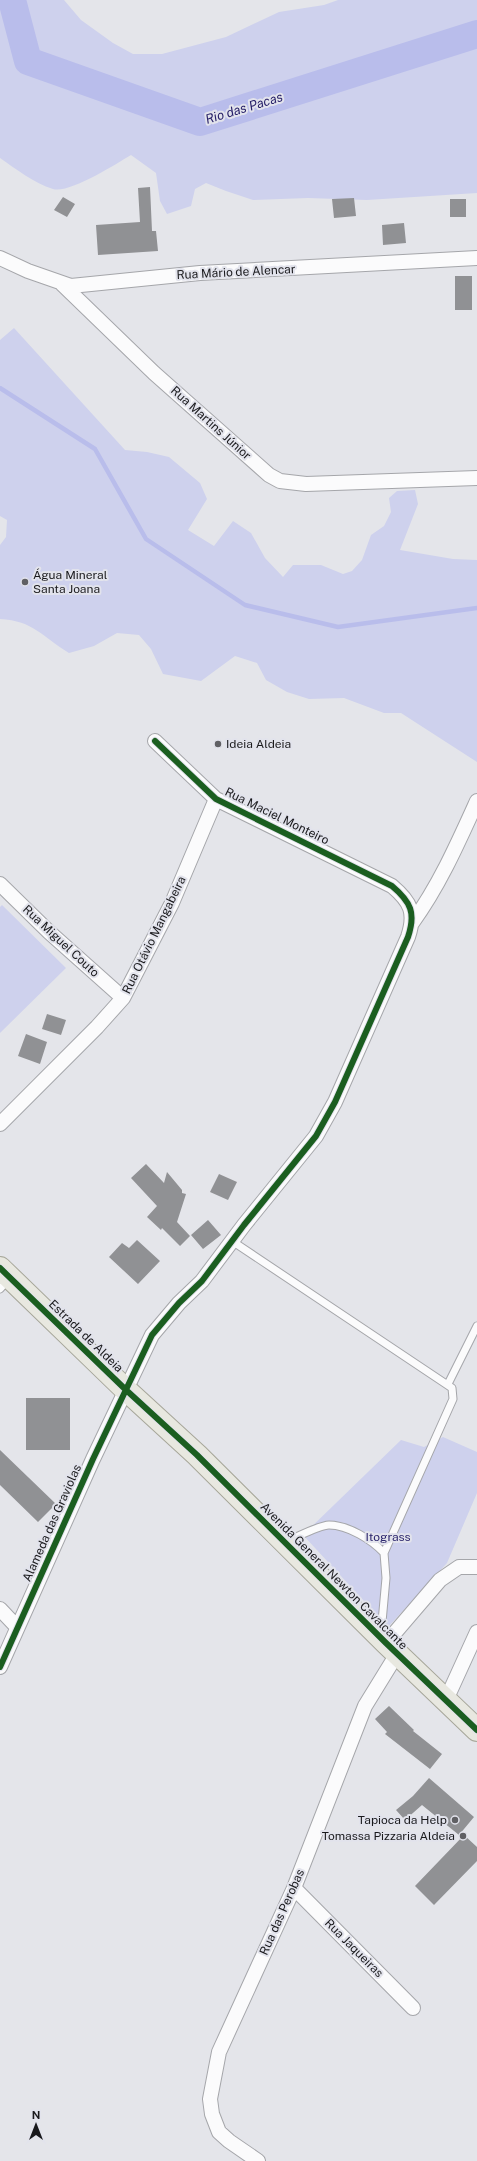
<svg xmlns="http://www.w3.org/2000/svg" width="477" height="2161" font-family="'Public Sans',sans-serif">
	<rect width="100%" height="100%" fill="#e4e5ea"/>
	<path fill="#ced1ed" d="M0 0H64L81 20 113 43 133 54H162L226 37 279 12 324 5 338 0H477V193L367 200 308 198 253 200 226 191 206 183 195 189 191 206 167 214 160 201 156 173 131 155C116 164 69 194 53 189 34 183 16 169 0 158Z
		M14 328 125 450 147 452 169 457 200 483 207 499 188 530 214 546 233 521 251 533 265 558 283 577 293 565H321L343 574 352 571 362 560 371 535 384 526 391 512 389 498 397 491 415 490 418 504 400 550 453 559 477 560V762L401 713H384L344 698 309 699 287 692 266 680 257 663 235 656 201 681 163 674 151 649 139 635 117 633 94 646 69 653C41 636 34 621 0 619V545L6 537 7 520 0 516V340Z
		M2 905 66 968 0 1033V907Z
		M443 1437 477 1452V1493L447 1563 388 1627 303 1535 401 1440 424 1447Z"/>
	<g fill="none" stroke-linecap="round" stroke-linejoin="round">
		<path stroke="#b9bdeb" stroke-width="4.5" d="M0 388 95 449 146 539 245 605 338 627 477 608"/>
		<path stroke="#b9bdeb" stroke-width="28" d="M12 0 28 61 200 122 477 34"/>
	</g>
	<path fill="#909194" d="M150 187 152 231H156L158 251 98 255 96 225 140 222 138 188Z
		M63 197 75 204 67 217 54 210Z
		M354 198 356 216 334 218 332 199Z
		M450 199H466V217H450Z
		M404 223 406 243 383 245 382 225Z
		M455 276H472V310H455Z
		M47 1014 66 1020 61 1035 42 1029Z
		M26 1034 47 1042 40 1064 18 1056Z
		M146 1164 164 1183 167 1172 182 1190V1193L186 1194 177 1222 190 1236 180 1246 162 1228 161 1230 147 1217 157 1206 131 1178Z
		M219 1174 237 1182 228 1200 210 1192Z
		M208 1220 221 1235 203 1249 191 1235Z
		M137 1240 160 1261 138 1284 109 1257 122 1243 129 1248Z
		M26 1398H70V1450H26Z
		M0 1450 56 1504 38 1522 0 1485Z
		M389 1706 414 1730 413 1731 442 1754 430 1769 385 1734 387 1732 375 1719Z
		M429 1778 474 1817 459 1835 422 1805 405 1820 396 1810 413 1796Z
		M464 1835 477 1847V1861L434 1905 415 1886Z"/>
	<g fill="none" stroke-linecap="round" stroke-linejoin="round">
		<g stroke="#a5a6aa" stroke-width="9">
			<path id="service" d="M232 1241 452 1388 453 1399 384 1553 386 1578 381 1633
				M0 1289 9 1279
				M448 1384 477 1326
				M287 1541C297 1537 320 1525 329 1525 348 1525 372 1540 384 1553"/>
		</g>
		<g stroke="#a5a6aa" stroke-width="16">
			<path id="minor" d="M0 258 28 271 71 286 200 273 477 258
				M62 284 154 373 269 475 280 481 306 484 477 478
				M0 884 49 932 123 998
				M412 923C439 886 458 843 477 801
				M0 1124 97 1027 123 998 172 903 216 799
				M0 1609 17 1627
				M386 1643 440 1580 459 1567H477
				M0 1667 93 1459 152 1335 179 1303 202 1281 244 1225 316 1136 335 1102 408 937C416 913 411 902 392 886L216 799 155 741
				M446 1700 477 1632
				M294 1888 413 2008
				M258 2161 229 2141 219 2132 212 2114 210 2099 219 2052 294 1888 365 1706 397 1654"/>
		</g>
		<g stroke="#a6a699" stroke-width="24">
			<path id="primary" d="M0 1268 125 1389 197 1455 386 1643 477 1730"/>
		</g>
		<use href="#service" stroke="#fbfbfc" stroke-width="7"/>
		<use href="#minor" stroke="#fbfbfc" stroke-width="14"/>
		<use href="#primary" stroke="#e8e8e0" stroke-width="22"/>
		<g stroke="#e2e3ec" stroke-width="8">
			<path id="cycleway" d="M0 1268 125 1389 197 1455 386 1643 477 1730
				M0 1667 93 1459 152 1335 179 1303 202 1281 244 1225 316 1136 335 1102 408 937C416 913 411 902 392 886L216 799 155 741"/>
		</g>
		<use href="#cycleway" stroke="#1b5e20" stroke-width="6"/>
	</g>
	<g fill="#606064" stroke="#e2e3ec" stroke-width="1.5">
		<circle cx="25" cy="582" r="4"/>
		<circle cx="218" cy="744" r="4"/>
		<circle cx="455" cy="1820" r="4"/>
		<circle cx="463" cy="1836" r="4"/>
	</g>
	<g text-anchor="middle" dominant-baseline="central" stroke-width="4" stroke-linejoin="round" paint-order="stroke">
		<g font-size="12" fill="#19191c" stroke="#e2e3ec">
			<text transform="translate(236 272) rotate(-3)">Rua Mário de Alencar</text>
			<text transform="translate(211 423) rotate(42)">Rua Martins Júnior</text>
			<text transform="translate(277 816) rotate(26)">Rua Maciel Monteiro</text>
			<text transform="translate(154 935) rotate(-64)">Rua Otávio Mangabeira</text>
			<text transform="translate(61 941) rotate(43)">Rua Miguel Couto</text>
			<text transform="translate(86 1336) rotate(44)">Estrada de Aldeia</text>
			<text transform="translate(52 1523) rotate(-66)">Alameda das Graviolas</text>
			<text transform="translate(334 1576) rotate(45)">Avenida General Newton Cavalcante</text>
			<text transform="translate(282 1912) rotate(-66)">Rua das Perobas</text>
			<text transform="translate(354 1948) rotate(45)">Rua Jaqueiras</text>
		</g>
		<g font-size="12" fill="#19191c" stroke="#e2e3ec" text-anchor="start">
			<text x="33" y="575">Água Mineral<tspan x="33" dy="14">Santa Joana</tspan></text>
			<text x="226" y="744">Ideia Aldeia</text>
			<text x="447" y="1820" text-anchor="end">Tapioca da Help</text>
			<text x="455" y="1836" text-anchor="end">Tomassa Pizzaria Aldeia</text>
		</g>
		<g font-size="12" fill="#2a246c" stroke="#e2e3ec">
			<text x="388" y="1537">Itograss</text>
		</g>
		<g font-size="13" font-style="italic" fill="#272068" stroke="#e2e3ec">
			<text transform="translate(244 108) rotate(-17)">Rio das Pacas</text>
		</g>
	</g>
	<g transform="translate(36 2125)" stroke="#e2e3ec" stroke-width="3" paint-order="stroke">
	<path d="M0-3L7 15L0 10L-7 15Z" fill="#19191c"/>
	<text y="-6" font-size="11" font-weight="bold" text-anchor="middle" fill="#19191c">N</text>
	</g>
</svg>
